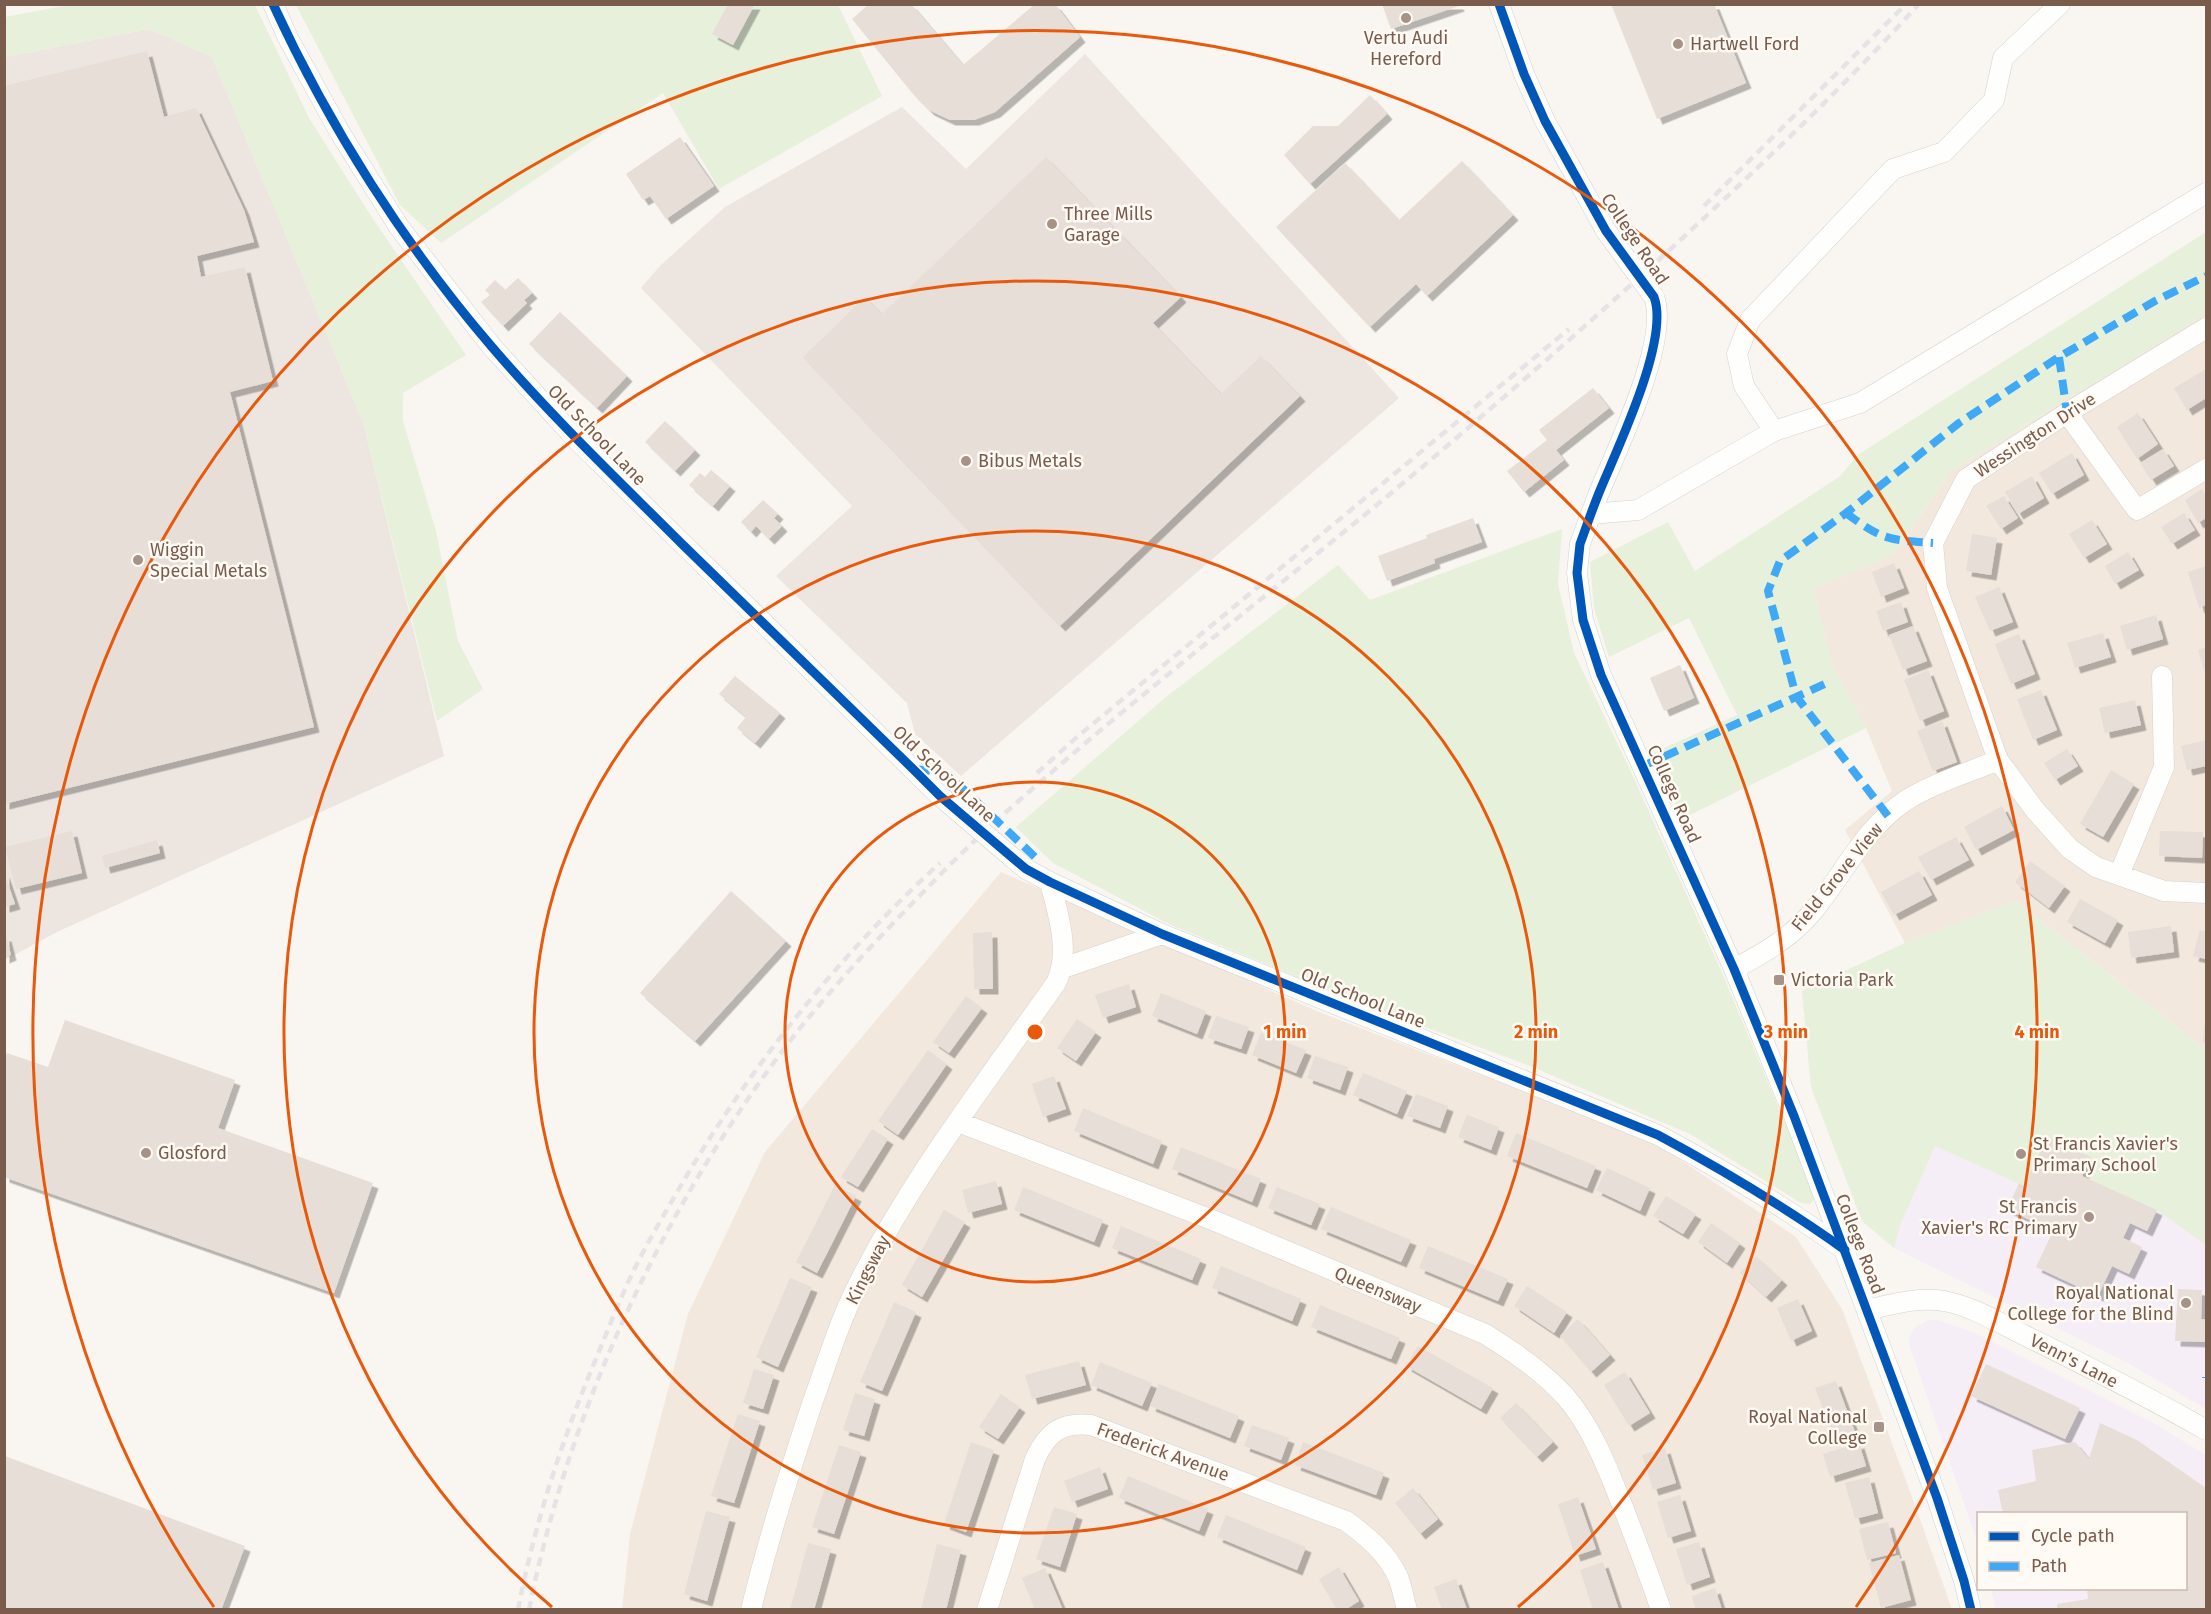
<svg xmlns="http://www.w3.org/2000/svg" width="2211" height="1614" font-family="'Fira Sans',sans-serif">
	<defs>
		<filter id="shadow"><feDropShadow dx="5.5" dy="5.5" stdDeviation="0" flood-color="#0004"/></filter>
	</defs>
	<rect width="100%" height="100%" fill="#f9f5f0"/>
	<path fill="#f2e8de" d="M2206 314V1050L2016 901 1905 943 1845 830 1892 791 1866 728 1832 664 1813 588 1893 555 1951 471Z
		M1001 872 1319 1012 1652 1141 1796 1237 1842 1309 1912 1497 1952 1609 622 1610 630 1534 688 1314 765 1152Z"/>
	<path fill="#ede5e0" d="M149 29 212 57 363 422 444 756 57 932 5 960V57Z
		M1085 54 1399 398 961 776 915 734 907 703 776 576 852 506 641 288 660 266 725 207 902 107 966 169Z"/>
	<path fill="#f6eef6" d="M2016 901 2206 1050V1409L2126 1362 1894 1248 1862 1221 1811 1087 1802 991 1905 943Z
		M1928 1320H1938L1975 1333 2157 1425 2206 1455V1609H1996L1991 1589 2186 1588V1514H1978V1544L1909 1344 1910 1335 1915 1327Z"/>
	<path fill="#e7f0db" d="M68 5H255L309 118 371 216 466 355 403 393V421L436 531 458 641 483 689 437 721 363 422 212 57 149 29 5 57V17Z
		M296 5H838L882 96 719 189 663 93 441 243 400 205Z
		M2206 232V314L1951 471 1893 555 1813 588 1832 664 1866 728 1682 819 1653 753 1737 715 1689 618 1609 657 1594 608 1590 562 1668 522 1695 571 1839 477 1859 454Z
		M1562 529 1558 584 1574 653 1631 772 1723 975 1816 1197 1810 1204 1801 1203 1690 1134 1525 1064 1358 1002 1171 925 1053 863 1016 827 1166 697 1338 565 1370 600Z
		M2016 901 2206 1050V1245L2157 1210 2082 1176 2091 1157 2047 1137 2024 1186 1935 1146 1900 1225 1894 1248 1862 1221 1811 1087 1802 991 1905 943Z"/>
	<path fill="#e6ded7" filter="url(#shadow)" d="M728 4H755L733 45 712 34Z
		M869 4H911L963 65 1035 4H1055L1080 37 995 112 974 120H950L929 110 913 94 852 19Z
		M1382 4H1458L1459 6 1391 29Z
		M1611 4H1714L1746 83 1657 119Z
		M147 51 164 117 196 108 244 210 254 242 197 256 201 277 245 267 273 381 230 392 314 727 4 804V86Z
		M1370 95 1387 114 1310 184 1284 155 1313 126H1338Z
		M680 137 714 186 666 219 650 196 643 200 626 174Z
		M1046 157 1181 297 1153 323 1221 394 1261 356 1300 396 1060 626 803 357 865 297 882 314Z
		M1462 161 1513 215 1427 296 1416 284 1370 327 1276 227 1345 163 1399 220Z
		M518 278 532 293 524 300 527 303 503 326 481 302 490 295 485 290 495 280 505 290Z
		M560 312 627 376 597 408 529 344Z
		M2206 369V398L2187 410 2174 388Z
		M1593 388 1609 408 1556 450 1564 460 1524 492 1507 471 1547 440 1539 430Z
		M2138 413 2158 444 2137 459 2117 427Z
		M665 421 695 450 675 471 645 442Z
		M2163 449 2174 466 2151 480 2140 463Z
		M2072 453 2084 475 2052 494 2039 473Z
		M711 470 730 486 713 506 689 485 700 473 705 477Z
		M2032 476 2044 498 2018 514 2005 492Z
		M2202 489 2206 496V518L2198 523 2185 500Z
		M2004 496 2018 518 2001 529 1986 506Z
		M763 500 778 514 774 518 782 526 769 539 756 526 751 532 741 522Z
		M2184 513 2195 530 2172 544 2161 527Z
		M1473 518 1482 542 1434 559 1435 563 1387 581 1378 556 1427 538 1426 535Z
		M2092 520 2107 544 2084 558 2069 534Z
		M1972 534 1997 538 1991 575 1966 571Z
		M2128 552 2139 570 2115 584 2105 566Z
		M1894 563 1904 588 1881 597 1872 572Z
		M2206 566V605L2199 608 2188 572Z
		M1999 587 2013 622 1990 631 1975 597Z
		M1901 602 1908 622 1883 631 1876 611Z
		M2156 615 2163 639 2127 650 2120 626Z
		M1913 626 1927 661 1903 670 1889 635Z
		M2103 633 2111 657 2075 668 2067 643Z
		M2019 634 2035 674 2011 684 1995 644Z
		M2206 647V676L2198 650Z
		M1680 665 1694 698 1664 711 1650 678Z
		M1928 670 1944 711 1920 721 1904 680Z
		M735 676 780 713 755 743 737 728 746 717 719 694Z
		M2041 690 2057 730 2033 740 2017 699Z
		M2135 700 2141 725 2105 733 2099 708Z
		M1942 721 1957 762 1933 771 1917 731Z
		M2206 740V766L2187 770 2181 746Z
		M2067 749 2078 766 2055 780 2044 763Z
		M2111 770 2134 784 2103 837 2080 824Z
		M2002 806 2014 830 1976 850 1964 827Z
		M72 831 82 873 16 889 5 847Z
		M2160 831 2203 832 2202 858 2159 856Z
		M1956 837 1969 860 1931 880 1918 857Z
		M157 840 160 853 105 868 102 856Z
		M2030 861 2065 886 2049 908 2015 882Z
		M1919 871 1932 895 1894 915 1881 892Z
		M4 872 15 904 4 907Z
		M731 891 786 941 695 1041 640 993Z
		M2080 899 2118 920 2105 943 2067 922Z
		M2171 926 2174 952 2131 958 2128 932Z
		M2200 930 2206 932V959L2193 956Z
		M992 932 993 989H974L973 933Z
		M4 936H6L11 955 4 958Z
		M1129 984 1136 1007 1103 1018 1095 995Z
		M1161 993 1206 1011 1197 1034 1152 1016Z
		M966 996 982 1008 949 1053 933 1042Z
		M1216 1016 1249 1027 1241 1049 1208 1038Z
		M1077 1019 1096 1032 1076 1061 1057 1048Z
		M2205 1019H2206V1042H2203Z
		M65 1020 235 1080 218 1128 373 1183 334 1293 4 1177V1061L7 1053 48 1067Z
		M1261 1033 1306 1050 1296 1073 1252 1055Z
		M928 1050 947 1064 898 1135 878 1121Z
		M1315 1056 1348 1067 1340 1090 1307 1078Z
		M1363 1073 1407 1091 1397 1114 1353 1095Z
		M1054 1076 1066 1109 1043 1117 1032 1084Z
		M1416 1094 1448 1106 1440 1128 1407 1116Z
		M1083 1108 1162 1141 1153 1164 1074 1131Z
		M1467 1115 1499 1127 1491 1150 1458 1137Z
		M872 1129 888 1139 858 1187 841 1177Z
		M1516 1133 1596 1166 1587 1188 1507 1156Z
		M2047 1137 2091 1157 2082 1176 2157 1210 2147 1231 2130 1223 2123 1238 2142 1247 2129 1274 2112 1266 2098 1296 2036 1267 2053 1231 2007 1209 2019 1183 2024 1186Z
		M1181 1147 1261 1179 1252 1202 1172 1169Z
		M1607 1168 1650 1188 1640 1211 1596 1190Z
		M996 1181 1002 1204 968 1213 962 1190Z
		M835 1185 856 1196 817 1273 796 1262Z
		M1023 1187 1103 1220 1094 1242 1014 1210Z
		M1277 1187 1320 1204 1311 1225 1268 1208Z
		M1666 1196 1696 1214 1683 1234 1653 1216Z
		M1331 1207 1411 1240 1401 1262 1321 1229Z
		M944 1210 965 1222 922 1297 902 1285Z
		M1711 1223 1740 1243 1727 1263 1698 1242Z
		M1121 1226 1201 1259 1192 1280 1112 1248Z
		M1428 1246 1508 1279 1498 1301 1419 1268Z
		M1756 1256 1782 1280 1766 1297 1740 1273Z
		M1221 1266 1301 1299 1292 1321 1212 1288Z
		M790 1278 812 1287 778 1367 756 1357Z
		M1527 1286 1567 1312 1554 1333 1514 1306Z
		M2178 1289 2202 1290 2201 1319 2206 1320V1342L2175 1341Z
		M1798 1299 1812 1331 1791 1341 1777 1308Z
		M894 1302 916 1312 882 1391 860 1382Z
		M1320 1305 1400 1338 1391 1359 1311 1327Z
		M1578 1319 1610 1355 1591 1372 1560 1336Z
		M1418 1346 1493 1388 1481 1409 1406 1366Z
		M1079 1361 1086 1385 1032 1399 1025 1375Z
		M1100 1362 1152 1383 1142 1406 1091 1385Z
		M1986 1364 2080 1408 2065 1439 1971 1396Z
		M754 1369 774 1375 763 1409 743 1403Z
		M1625 1372 1650 1413 1629 1426 1604 1385Z
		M1836 1381 1855 1432 1835 1440 1815 1388Z
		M1159 1384 1239 1416 1230 1438 1150 1406Z
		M855 1393 875 1399 864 1436 843 1430Z
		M1001 1394 1020 1407 998 1439 979 1427Z
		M1516 1403 1553 1442 1537 1457 1500 1418Z
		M738 1414 760 1421 734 1503 711 1496Z
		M2100 1423 2137 1440 2206 1488V1610H2057V1604L2088 1599 2087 1588H2186V1514H2003L1998 1490 2036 1481 2032 1450 2075 1442 2089 1459Z
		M1252 1425 1289 1438 1281 1460 1244 1446Z
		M971 1442 994 1450 966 1532 944 1524Z
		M1303 1442 1384 1473 1376 1495 1295 1465Z
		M1859 1443 1866 1466 1830 1477 1823 1454Z
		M839 1445 861 1452 834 1534 812 1527Z
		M1665 1448 1676 1483 1653 1490 1642 1455Z
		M5 1456 245 1546 221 1610H5Z
		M1100 1467 1108 1489 1072 1502 1064 1481Z
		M1128 1476 1208 1509 1199 1531 1119 1498Z
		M1869 1477 1878 1513 1855 1519 1845 1483Z
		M1413 1488 1438 1519 1420 1534 1395 1503Z
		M1680 1495 1691 1531 1668 1538 1657 1502Z
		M1578 1497 1596 1549 1575 1556 1558 1504Z
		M1054 1507 1077 1514 1060 1567 1036 1559Z
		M706 1511 730 1517 707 1601 684 1594Z
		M1226 1515 1306 1547 1297 1570 1217 1537Z
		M1888 1522 1896 1553 1867 1560 1859 1529Z
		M1699 1542 1710 1577 1687 1585 1676 1549Z
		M808 1543 831 1549 814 1610H790Z
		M937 1544 961 1550 946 1610H921Z
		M1899 1555 1911 1600 1881 1608 1869 1563Z
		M1603 1562 1619 1610H1593L1580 1570Z
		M1339 1567 1359 1601 1345 1610H1337L1319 1579Z
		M1045 1568 1063 1610H1035L1022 1578Z
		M1456 1579 1467 1610H1442L1434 1587Z
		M1715 1588 1722 1610H1696L1692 1596Z"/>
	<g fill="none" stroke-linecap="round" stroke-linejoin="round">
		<g stroke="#d7d1cb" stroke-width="21">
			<path id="minor" d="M273 4 288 38 339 131 399 227 492 347 579 442 940 796
				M1499 4 1524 74 1545 121 1606 231
				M1654 297C1670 339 1618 447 1601 488 1593 507 1587 525 1580 544L1577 573 1583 620 1601 675 1734 969 1794 1116 1937 1498 1964 1581 1971 1610
				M2067 413 2137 510 2206 469
				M1774 431 1744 386 1737 354 1750 320 1893 169 1944 152 1994 100 2003 58 2060 4
				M1591 514 1638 510 1774 431 1860 403 2206 193
				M1998 760 1937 588 1933 543 1966 479 2067 413 2206 328
				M1014 859 1026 869 1050 882 1162 934 1658 1135C1723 1170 1785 1207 1845 1250
				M2119 875 2164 767 2162 676
				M1063 968 1162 934
				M1734 969C1764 953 1792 937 1814 910 1844 873 1865 828 1905 801 1933 783 1968 773 1998 760L2035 810 2070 849 2096 867 2164 891 2206 893
				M958 1122 1215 1221 1485 1334C1514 1352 1542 1371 1565 1396 1594 1429 1610 1475 1626 1515 1638 1546 1650 1577 1661 1610
				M1867 1310C1893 1304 1917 1297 1944 1301 1972 1306 1999 1323 2024 1335 2085 1365 2147 1396 2206 1430
				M751 1610C768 1539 790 1470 813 1401 826 1366 837 1328 853 1295 907 1183 985 1084 1056 983 1071 952 1058 914 1050 882
				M987 1610 1035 1459C1047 1433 1060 1422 1091 1425L1346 1521C1367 1536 1387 1553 1398 1577 1402 1587 1404 1599 1407 1610"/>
		</g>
		<use href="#minor" stroke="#fefefd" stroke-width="20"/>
		<path stroke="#e6e3e7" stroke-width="4.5" stroke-dasharray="9 6" stroke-linecap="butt" d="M1704 206 1906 4
			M1037 773 1077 737 1569 329
			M518 1610C535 1521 563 1437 598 1354 607 1332 616 1309 626 1287 641 1253 661 1220 680 1187 750 1067 837 957 940 863
			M529 1610C570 1404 668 1197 797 1032 840 978 888 928 936 879 984 829 1037 785 1089 740 1186 658 1286 580 1384 499 1479 420 1571 339 1663 256 1751 175 1838 93 1919 4"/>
		<g stroke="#d7d1cb" stroke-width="21" stroke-linecap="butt">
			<path id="minor-bridge" d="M1606 231 1654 297
				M940 796 1014 859"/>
		</g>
		<use href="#minor-bridge" stroke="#fefefd" stroke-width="20"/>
		<path stroke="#3fa9f5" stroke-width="8" stroke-dasharray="15 8" stroke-linecap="butt" d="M2059 357 2067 413
			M1846 513C1882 540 1889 540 1933 543
			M1643 766 1827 683
			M915 769 942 772 957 783 1035 857
			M1888 816 1796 696 1768 591 1780 561 1846 513 1959 423 2059 357 2155 301 2206 276
			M2206 1378V1377"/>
		<g stroke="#fffaf3" stroke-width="13">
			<path id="cycleway" d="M273 4C329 126 405 246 492 347 551 416 617 479 681 543 758 618 835 693 912 768L940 796 1014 859 1026 869 1050 882 1162 934 1658 1135C1723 1170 1785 1207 1845 1250
				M1499 4 1524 74 1545 121 1606 231 1654 297C1670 339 1618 447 1601 488 1593 507 1587 525 1580 544L1577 573 1583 620 1601 675 1734 969 1794 1116 1937 1498 1964 1581 1971 1610"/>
		</g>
		<use href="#cycleway" stroke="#0057b8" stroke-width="9"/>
	</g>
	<g fill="none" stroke="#e8590c" stroke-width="3">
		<circle cx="1035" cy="1032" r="250"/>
		<circle cx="1035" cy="1032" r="501"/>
		<path d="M552 1607A751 751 0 1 1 1518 1607"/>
		<path d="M214 1607A1002 1002 0 1 1 1856 1607"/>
	</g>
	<g fill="#a69286" stroke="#fffaf3" stroke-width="2">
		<circle cx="1406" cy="18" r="6"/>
		<circle cx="1678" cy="44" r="6"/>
		<circle cx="1052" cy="224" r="6"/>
		<circle cx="966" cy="461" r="6"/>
		<circle cx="138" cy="560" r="6"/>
		<rect x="1773" y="974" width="12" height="12" rx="3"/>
		<circle cx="146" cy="1153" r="6"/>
		<circle cx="2021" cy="1154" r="6"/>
		<circle cx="2089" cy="1217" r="6"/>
		<circle cx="2186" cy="1303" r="6"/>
		<rect x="1873" y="1421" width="12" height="12" rx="3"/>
	</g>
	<g text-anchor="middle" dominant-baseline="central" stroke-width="5" stroke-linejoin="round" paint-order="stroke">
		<g font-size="18" fill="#7a5c4d" stroke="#fffaf3" text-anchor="start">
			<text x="1406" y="38" text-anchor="middle">Vertu Audi<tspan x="1406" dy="21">Hereford</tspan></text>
			<text x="1690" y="44">Hartwell Ford</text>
			<text x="1064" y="214">Three Mills<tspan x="1064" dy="21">Garage</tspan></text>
			<text x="978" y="461">Bibus Metals</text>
			<text x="150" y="550">Wiggin<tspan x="150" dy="21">Special Metals</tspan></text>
			<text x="1791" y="980">Victoria Park</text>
			<text x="2033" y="1144">St Francis Xavier's<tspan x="2033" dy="21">Primary School</tspan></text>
			<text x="158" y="1153">Glosford</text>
			<text x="2077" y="1207" text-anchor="end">St Francis<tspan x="2077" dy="21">Xavier's RC Primary</tspan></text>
			<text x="2174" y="1293" text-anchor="end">Royal National<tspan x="2174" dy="21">College for the Blind</tspan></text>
			<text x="1867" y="1417" text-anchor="end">Royal National<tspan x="1867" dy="21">College</tspan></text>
		</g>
		<g font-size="18" fill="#7a5c4d" stroke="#fffaf3">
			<text transform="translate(1635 239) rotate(56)">College Road</text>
			<text transform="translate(597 435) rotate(46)">Old School Lane</text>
			<text transform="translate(2035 435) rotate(-33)">Wessington Drive</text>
			<text transform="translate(944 774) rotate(43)">Old School Lane</text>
			<text transform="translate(1674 794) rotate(66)">College Road</text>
			<text transform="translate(1837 877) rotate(-51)">Field Grove View</text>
			<text transform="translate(1363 998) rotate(22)">Old School Lane</text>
			<text transform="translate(1860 1244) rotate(69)">College Road</text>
			<text transform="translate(868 1270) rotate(-63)">Kingsway</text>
			<text transform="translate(1378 1290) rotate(23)">Queensway</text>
			<text transform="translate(2074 1361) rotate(27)">Venn's Lane</text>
			<text transform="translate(1163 1452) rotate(20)">Frederick Avenue</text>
		</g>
	</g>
	<circle cx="1035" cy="1032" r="9" fill="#e8590c" stroke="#fffaf3" stroke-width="3"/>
	<g font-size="18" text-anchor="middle" font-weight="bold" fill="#e8590c" stroke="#fffaf3" stroke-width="5" stroke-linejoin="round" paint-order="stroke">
		<text x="1285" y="1038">1 min</text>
		<text x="1536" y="1038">2 min</text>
		<text x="1786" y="1038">3 min</text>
		<text x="2037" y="1038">4 min</text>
	</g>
	<rect width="2211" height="1614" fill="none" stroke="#7a5c4d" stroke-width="12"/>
	<rect x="1977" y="1512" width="210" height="78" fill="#fffaf3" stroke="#cabbb1" stroke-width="1.5"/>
	<rect x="1989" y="1532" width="30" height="9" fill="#0057b8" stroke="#cabbb1" stroke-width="1.5"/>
	<text x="2031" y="1542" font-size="18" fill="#7a5c4d">Cycle path</text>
	<rect x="1989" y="1562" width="30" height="9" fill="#3fa9f5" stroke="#cabbb1" stroke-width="1.5"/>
	<text x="2031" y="1572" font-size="18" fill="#7a5c4d">Path</text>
</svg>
